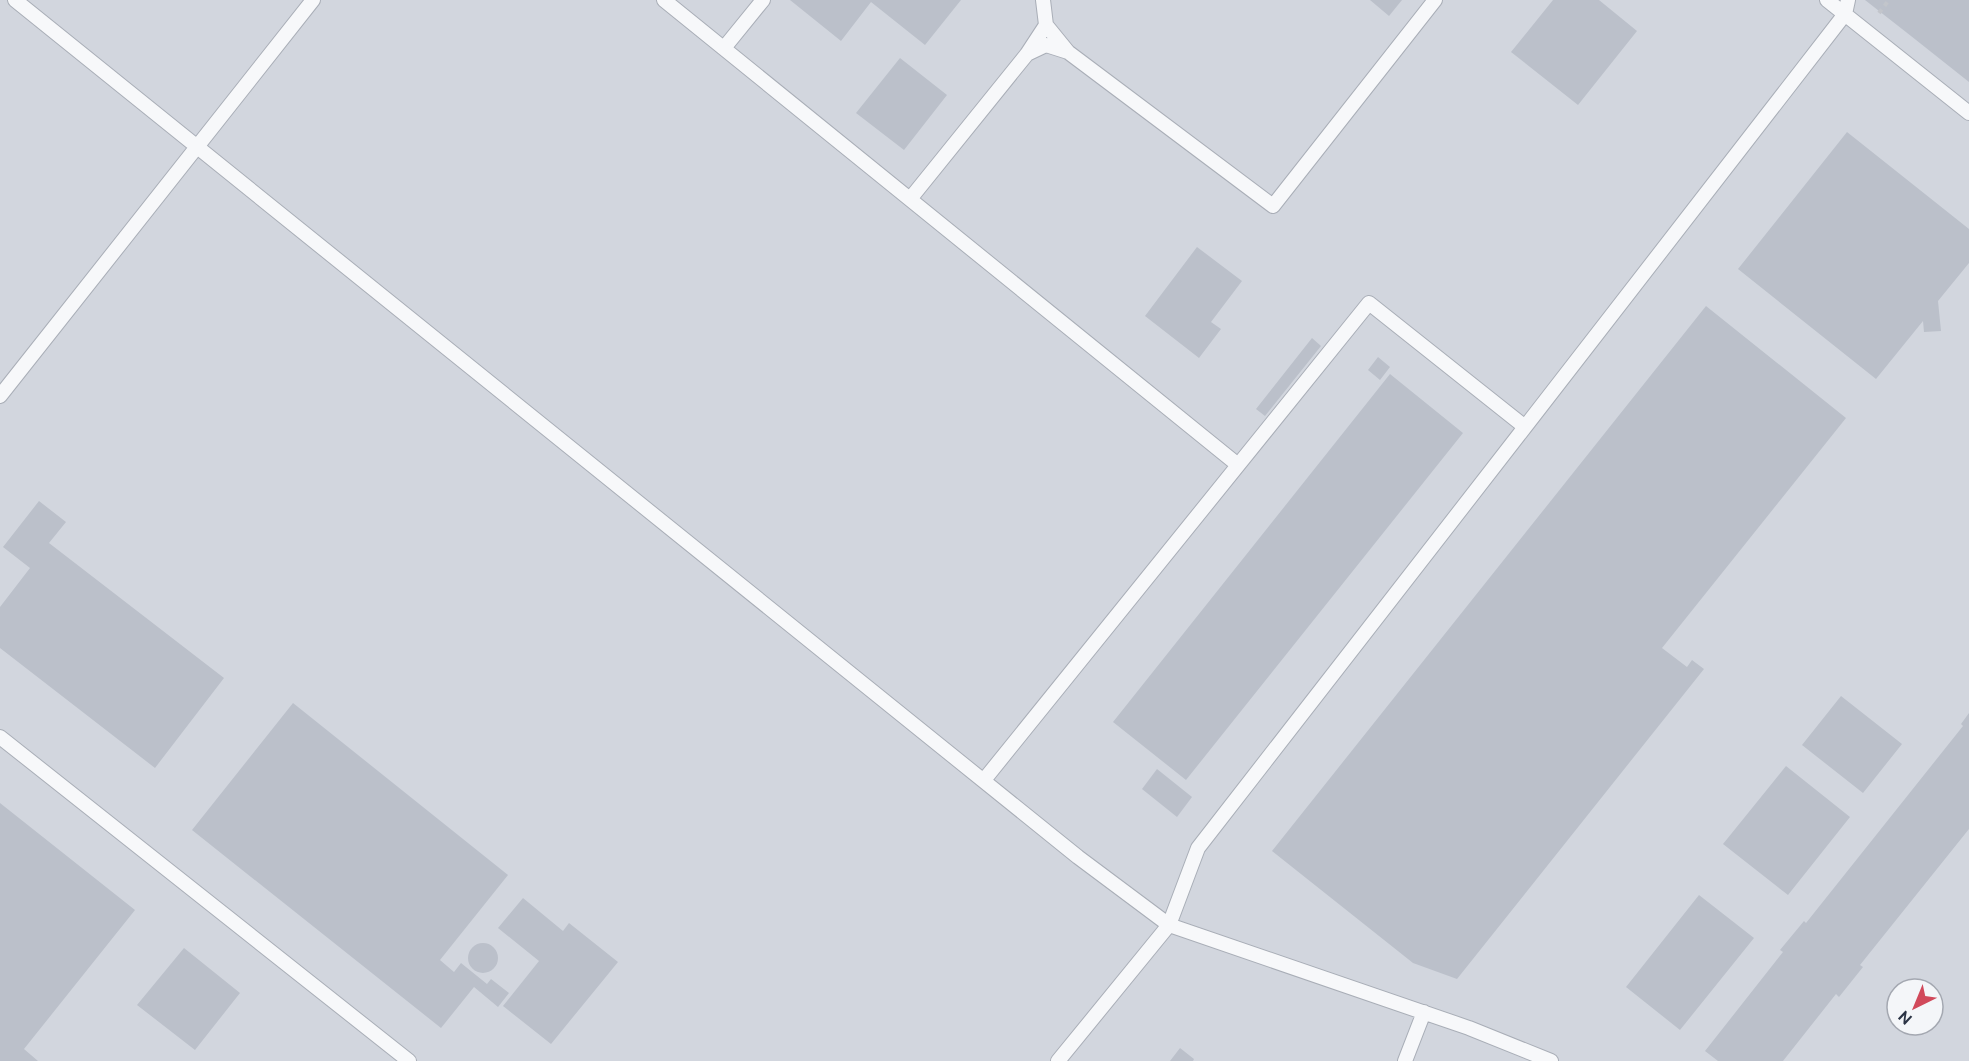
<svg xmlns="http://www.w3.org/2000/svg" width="1969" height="1061" font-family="Ubuntu,sans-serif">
	<rect width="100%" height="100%" fill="#e4e7ec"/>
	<path fill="#d2d6de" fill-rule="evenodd" d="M0 0H1969V1061H0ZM1897 989H1933V1025H1897Z"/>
	<path fill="#bbc0ca" d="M790 0H961L925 45 871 2 841 41Z
		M1370 0H1402L1389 16Z
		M1553 0H1599L1637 31 1578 105 1511 52Z
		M1865 0H1969V82L1911 36Z
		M900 58 947 95 904 150 856 113Z
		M1847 132 1969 229V263L1938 301 1941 331 1924 332 1923 321 1876 379 1738 269Z
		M1197 247 1242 281 1211 322 1221 329 1199 358 1145 316Z
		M1706 306 1846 418 1662 648 1687 667 1692 660 1704 669 1457 979 1413 963 1272 851Z
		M1312 338 1321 346 1265 416 1256 409Z
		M1378 357 1390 367 1380 380 1368 370Z
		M1390 374 1463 433 1186 780 1113 722Z
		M39 501 66 522 49 543 224 678 155 768 0 648V607L30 568 3 547Z
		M1841 696 1902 744 1863 793 1802 745Z
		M293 703 508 875 440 960 454 972 461 963 487 984 491 979 509 993 498 1007 474 987 441 1028 192 830Z
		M1969 713V829L1860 965 1863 967 1839 997 1836 994 1783 1061H1718L1705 1051 1783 952 1780 950 1804 921 1806 923 1963 726 1961 724Z
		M1786 766 1850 817 1788 895 1723 844Z
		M1157 769 1192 797 1177 817 1142 789Z
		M0 803 135 910 24 1049 38 1061H0Z
		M1699 895 1754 938 1680 1030 1626 987Z
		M523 898 563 931 569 923 618 962 551 1044 503 1006 539 961 498 928Z
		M468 958a15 15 0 1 1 30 0a15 15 0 1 1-30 0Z
		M184 948 240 993 195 1050 137 1005Z
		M1180 1048 1194 1059 1193 1061H1170Z"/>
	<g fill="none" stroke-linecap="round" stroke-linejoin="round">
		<g stroke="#a9aeb7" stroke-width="16">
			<path id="lane" d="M15 0 1078 857 1169 925 1469 1028 1551 1061
				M664 0 1238 465
				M1827 0 1969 113
				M1046 25 1068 52
				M724 48 763 0
				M1027 54 1046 25 1043 0
				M910 199 1027 54 1046 45 1068 52 1273 206 1435 0
				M0 396 313 0
				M1525 427 1845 14 1848 0
				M0 737 409 1061
				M984 780 1369 303 1525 427 1198 848 1169 925 1058 1061
				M1405 1061 1424 1012"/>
		</g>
		<path stroke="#c2c5cb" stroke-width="4" stroke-dasharray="4.5 4.5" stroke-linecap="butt" d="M1879 13 1889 0"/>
		<use href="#lane" stroke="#f7f8fa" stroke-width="14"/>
	</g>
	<g transform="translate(1915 1007) rotate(223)"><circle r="28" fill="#f4f6f9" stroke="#a4a8b1" stroke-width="1.5"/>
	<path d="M0-4.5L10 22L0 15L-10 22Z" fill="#d1495b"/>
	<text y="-9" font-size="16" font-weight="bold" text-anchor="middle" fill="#2b3445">N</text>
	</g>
</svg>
